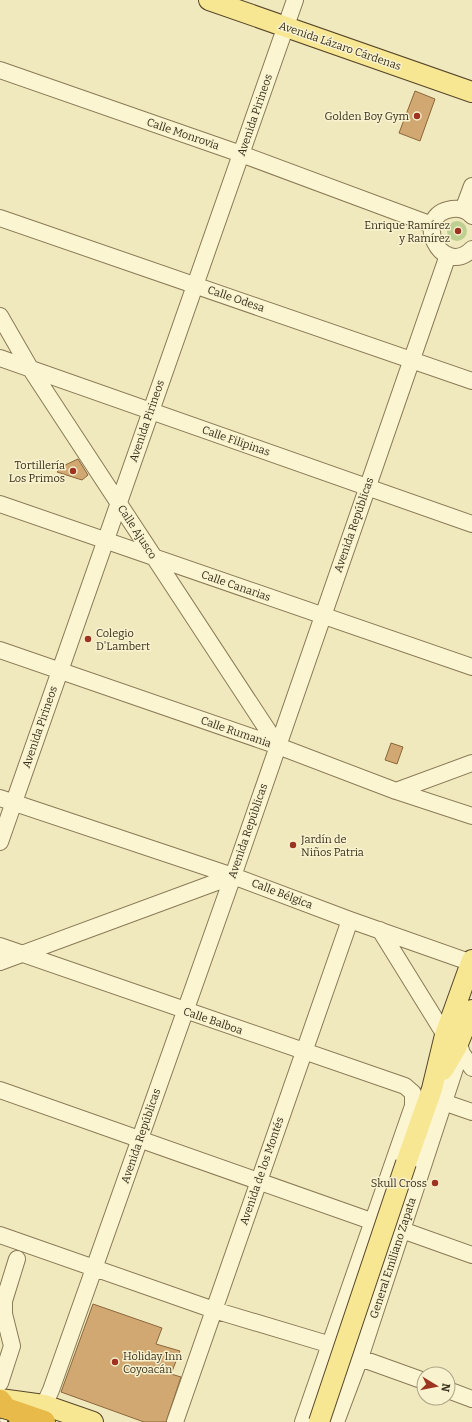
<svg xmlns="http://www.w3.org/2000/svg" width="472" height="1422" font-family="Bitter,serif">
	<rect width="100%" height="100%" fill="#f1e9be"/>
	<path fill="#becf92" d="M447 231a10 10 0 1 1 20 0a10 10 0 1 1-20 0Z"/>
	<path fill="#d1a872" stroke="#8b673a" d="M415 91 435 99 420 141 399 133Z
		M78 459 88 475 82 480 57 472 63 466Z
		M391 743 403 747 397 764 385 760Z
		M93 1304 162 1328 156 1344 180 1351 171 1374 181 1377 166 1422H144L61 1392Z"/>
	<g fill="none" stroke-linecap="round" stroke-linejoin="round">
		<g stroke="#8a7a56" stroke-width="18">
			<path id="minor" d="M0 70 241 154 432 225
				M463 210 472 186
				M472 216C467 210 460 208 452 209 410 215 442 279 472 249
				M0 218 472 381
				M0 316 30 368 278 746
				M0 358 472 524
				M0 504 472 667
				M0 650 278 746 396 791 472 816
				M396 791 472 763
				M0 798 233 876 350 920 472 963
				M0 842 295 0
				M380 930 445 1035
				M0 946 405 1086 413 1093V1106L303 1422
				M0 962 233 876
				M461 1052 472 1068
				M0 1090 374 1222
				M443 1102 472 1112
				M402 1230 472 1255
				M0 1235 214 1310 331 1345
				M360 1358 424 1381
				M0 1383 12 1346 4 1314V1301L17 1259
				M448 1390 472 1399
				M44 1405 51 1390 233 876 448 255
				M175 1422 350 920
				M336 1422 360 1358 461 1050"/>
		</g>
		<g stroke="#57472b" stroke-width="22">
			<path id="major" d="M209 0 472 92
				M443 1070 456 1048 472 1010
				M406 1163 432 1089 445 1035 472 960
				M0 1399 44 1405 93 1422"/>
		</g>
		<g stroke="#57472b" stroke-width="24">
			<path id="highway" d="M0 1401 6 1409 44 1422"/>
		</g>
		<use href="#minor" stroke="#fbf5d2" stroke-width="16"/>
		<use href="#major" stroke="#f7e793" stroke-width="20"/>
		<use href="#highway" stroke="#e7ba49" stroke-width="22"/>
		<g stroke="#392e1b" stroke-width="4.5">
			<path id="rail" d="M0 1420 7 1422"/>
		</g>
		<use href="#rail" stroke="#f8f2cf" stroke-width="3" stroke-dasharray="9" stroke-linecap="butt"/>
		<g stroke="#57472b" stroke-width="22" stroke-linecap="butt">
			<path id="major-bridge" d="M319 1422 406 1163"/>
		</g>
		<use href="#major-bridge" stroke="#f7e793" stroke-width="20"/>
	</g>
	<g fill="#9d3422" stroke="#f8f2cf" stroke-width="1.5">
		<circle cx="417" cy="116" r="4"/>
		<circle cx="458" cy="231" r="4"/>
		<circle cx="73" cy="471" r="4"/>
		<circle cx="88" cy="639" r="4"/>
		<circle cx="293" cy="845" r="4"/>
		<circle cx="435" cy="1183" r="4"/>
		<circle cx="115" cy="1362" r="4"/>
	</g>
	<g text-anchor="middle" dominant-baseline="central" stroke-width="3" stroke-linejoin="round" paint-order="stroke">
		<g font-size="11" fill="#392e1b" stroke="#f8f2cf">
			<text transform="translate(340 46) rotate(19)">Avenida Lázaro Cárdenas</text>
			<text transform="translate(255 115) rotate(-71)">Avenida Pirineos</text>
			<text transform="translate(183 134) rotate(19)">Calle Monrovia</text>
			<text transform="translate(236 299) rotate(19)">Calle Odesa</text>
			<text transform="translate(147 421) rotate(-71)">Avenida Pirineos</text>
			<text transform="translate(236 441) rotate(19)">Calle Filipinas</text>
			<text transform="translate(354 525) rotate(-71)">Avenida Repúblicas</text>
			<text transform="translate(137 532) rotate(57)">Calle Ajusco</text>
			<text transform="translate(236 586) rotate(19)">Calle Canarias</text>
			<text transform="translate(40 727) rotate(-71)">Avenida Pirineos</text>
			<text transform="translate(236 732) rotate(19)">Calle Rumania</text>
			<text transform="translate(248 831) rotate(-71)">Avenida Repúblicas</text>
			<text transform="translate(282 894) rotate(21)">Calle Bélgica</text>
			<text transform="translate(213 1021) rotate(19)">Calle Balboa</text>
			<text transform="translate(141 1136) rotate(-71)">Avenida Repúblicas</text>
			<text transform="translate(262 1171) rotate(-71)">Avenida de los Montés</text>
			<text transform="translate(393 1258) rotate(-72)">General Emiliano Zapata</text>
		</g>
		<g font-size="11" fill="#392e1b" stroke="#f8f2cf" text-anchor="end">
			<text x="409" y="116">Golden Boy Gym</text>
			<text x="450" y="225">Enrique Ramírez<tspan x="450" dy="13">y Ramírez</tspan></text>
			<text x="65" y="465">Tortillería<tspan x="65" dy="13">Los Primos</tspan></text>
			<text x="96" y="633" text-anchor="start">Colegio<tspan x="96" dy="13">D'Lambert</tspan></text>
			<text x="301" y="839" text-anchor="start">Jardín de<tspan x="301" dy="13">Niños Patria</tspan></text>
			<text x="427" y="1183">Skull Cross</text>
			<text x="123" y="1356" text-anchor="start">Holiday Inn<tspan x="123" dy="13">Coyoacán</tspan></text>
		</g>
	</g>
	<g transform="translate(436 1386) rotate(100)"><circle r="19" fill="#f8f2cf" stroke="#aca487"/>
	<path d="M0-3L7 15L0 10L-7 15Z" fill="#9d3422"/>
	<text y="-6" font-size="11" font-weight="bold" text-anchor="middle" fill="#392e1b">N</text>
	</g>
</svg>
